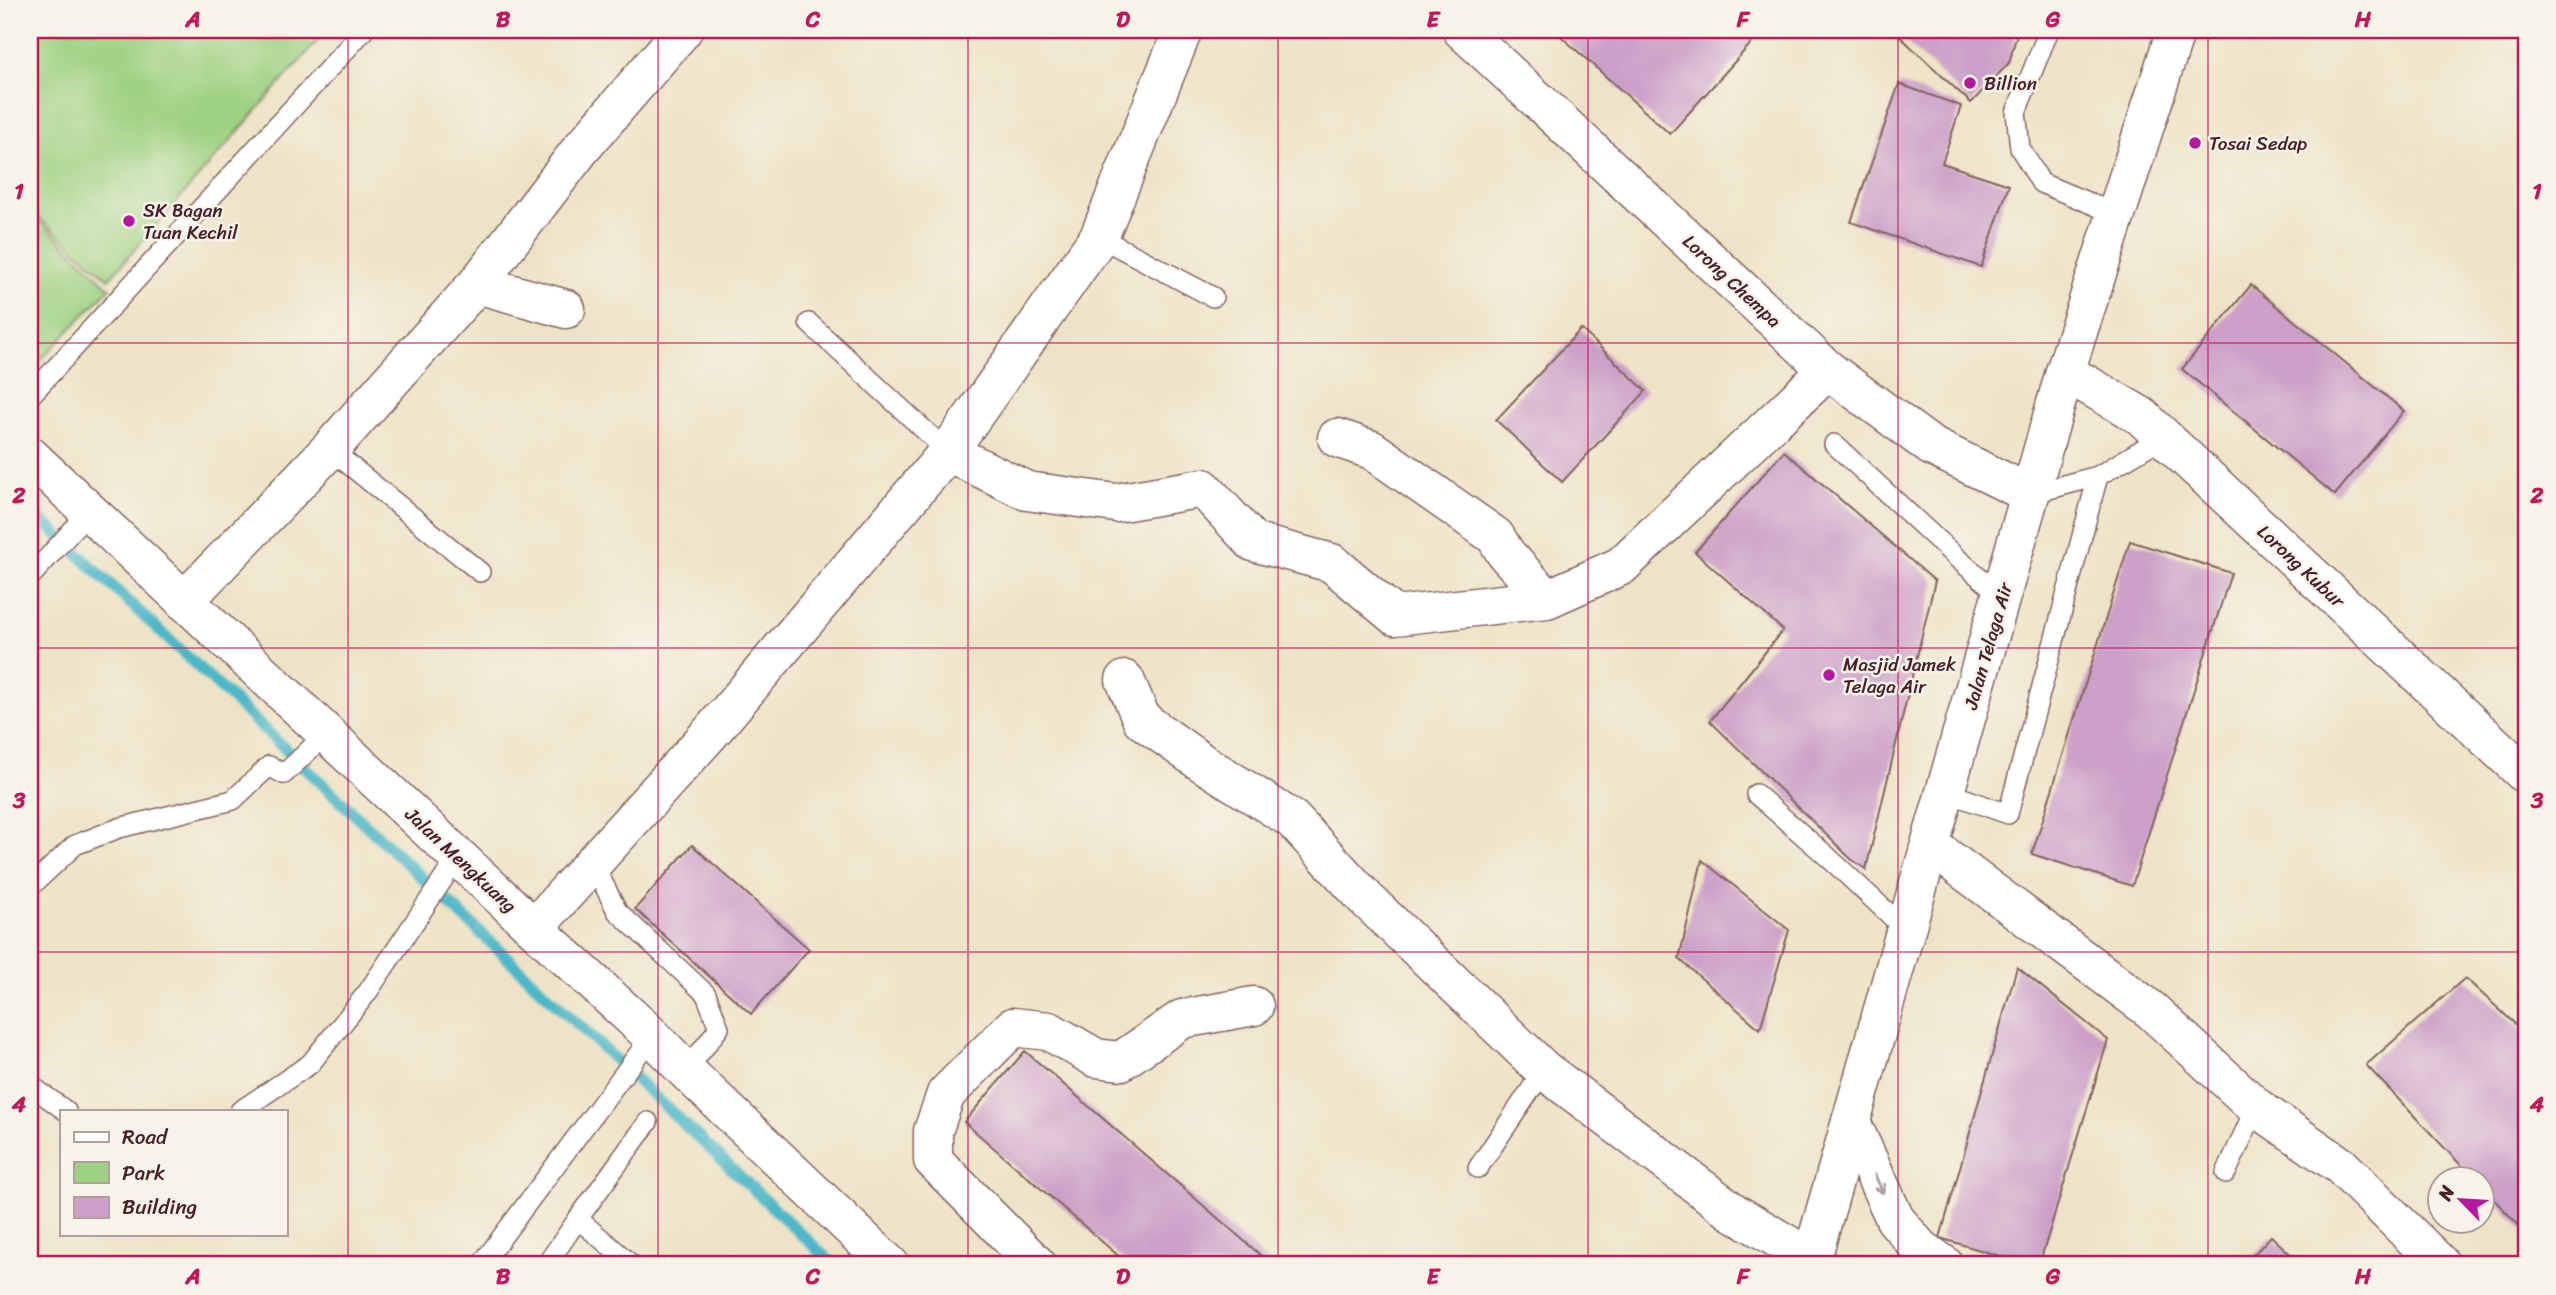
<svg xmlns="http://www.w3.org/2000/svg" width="2556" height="1295" font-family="Sriracha,sans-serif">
	<rect width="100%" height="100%" fill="#f7f3e8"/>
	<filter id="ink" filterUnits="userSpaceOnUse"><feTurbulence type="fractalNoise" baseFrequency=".0143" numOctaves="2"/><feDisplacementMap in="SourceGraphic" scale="14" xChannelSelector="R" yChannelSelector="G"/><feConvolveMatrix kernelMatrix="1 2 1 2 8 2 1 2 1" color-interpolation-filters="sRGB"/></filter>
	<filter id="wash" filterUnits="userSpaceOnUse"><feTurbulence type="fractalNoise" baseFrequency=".00686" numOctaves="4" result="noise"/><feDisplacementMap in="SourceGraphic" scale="28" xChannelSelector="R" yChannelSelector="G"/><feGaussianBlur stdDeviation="1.57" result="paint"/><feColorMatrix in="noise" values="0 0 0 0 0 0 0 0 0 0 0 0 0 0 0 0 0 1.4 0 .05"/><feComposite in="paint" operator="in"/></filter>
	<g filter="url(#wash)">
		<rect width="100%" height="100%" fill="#eee3c6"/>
		<path fill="#9ed181" stroke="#747856" stroke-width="2" d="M30 30H327L109 279 30 210Z
			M30 212 110 288 30 371Z"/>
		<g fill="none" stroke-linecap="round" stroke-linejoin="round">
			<path stroke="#4bb7c8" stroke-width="12" d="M30 509 834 1265"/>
		</g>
		<g id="blocks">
			<path fill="#cca0c8" d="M1554 30H1763L1670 134Z
				M1893 30H2018L2009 63 1971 103Z
				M1899 84 1961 106 1942 163 2009 185 1981 267 1851 222Z
				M2251 285 2404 411 2335 495 2182 369Z
				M1581 329 1646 391 1562 482 1496 420Z
				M1784 451 1935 581 1866 869 1851 859 1710 721 1783 630 1695 552Z
				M2130 541 2231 573 2132 886 2032 854Z
				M692 845 809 949 751 1014 635 909Z
				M1702 860 1789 930 1760 1029 1679 959Z
				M2017 967 2108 1040 2039 1265H2030L1940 1238Z
				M2465 978 2526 1034V1233L2482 1187V1180H2475L2366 1065Z
				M1025 1051 1272 1265H1129L964 1122Z
				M2271 1236 2302 1265H2244Z"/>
		</g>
	</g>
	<g filter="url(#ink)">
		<use href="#blocks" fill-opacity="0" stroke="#836461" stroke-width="2"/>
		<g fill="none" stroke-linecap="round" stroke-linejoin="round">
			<g stroke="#836461" stroke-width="22">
				<path id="lane" d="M2049 30 2016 112 2020 148 2041 183 2116 214
					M1099 237 1213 297
					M809 323 948 452
					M30 396 364 30
					M1834 444 1958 559 2002 596
					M330 449 480 572
					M2030 494 2098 476 2163 437
					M30 577 89 512
					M1946 792 2008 814 2098 476
					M1756 794 1829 858 1905 929
					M593 863 617 911 706 994 719 1028 686 1071
					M30 887 75 845 119 828 233 800 269 766 284 774 326 734
					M30 1085 66 1111
					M240 1111 310 1064 367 993 458 857
					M1478 1168 1544 1070
					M2226 1173 2256 1107
					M484 1261 652 1036
					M546 1265 578 1219
					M632 1265 578 1219 648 1122"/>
			</g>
			<g stroke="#836461" stroke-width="41">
				<path id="street" d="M477 284 566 309
					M2065 372 2141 416 2526 775
					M1337 438 1372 450 1495 536 1506 554 1547 599
					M948 452 1027 491 1116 503 1203 488 1253 542 1332 563 1395 616 1547 599 1621 566 1828 370
					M30 456 534 928 652 1036 686 1071 890 1265
					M184 601 330 449 477 284 580 150 683 30
					M1125 680 1142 720 1201 762 1292 819 1366 899 1544 1070 1733 1212 1812 1259
					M1931 846 2151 1010 2256 1107 2341 1166 2441 1265
					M534 928 712 731 948 452 1099 237 1183 30
					M1851 1122 1895 1219 1918 1246 1944 1265
					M1037 1265 933 1160V1131L946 1094 1013 1027 1049 1031 1096 1058 1121 1061 1182 1019 1254 1006"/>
			</g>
			<g stroke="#836461" stroke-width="41">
				<path id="secondary" d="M1462 30 1828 370 1931 446 2030 494
					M1810 1265 2065 372 2176 30"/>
			</g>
			<use href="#lane" stroke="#fff" stroke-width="19"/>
			<use href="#street" stroke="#fff" stroke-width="38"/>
			<use href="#secondary" stroke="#fff" stroke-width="38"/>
		</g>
		<defs><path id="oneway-shaft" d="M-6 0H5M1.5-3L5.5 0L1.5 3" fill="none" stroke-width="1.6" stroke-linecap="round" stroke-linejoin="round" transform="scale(1.75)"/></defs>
		<use stroke="#ae9aa0" href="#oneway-shaft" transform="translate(1879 1184) rotate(66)"/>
	</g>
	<path fill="none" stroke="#c2185b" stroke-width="2" stroke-opacity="0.55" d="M348 30V1265M658 30V1265M968 30V1265M1278 30V1265M1588 30V1265M1898 30V1265M2208 30V1265M30 343H2526M30 648H2526M30 952H2526"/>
	<g fill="#b5179e" stroke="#f7f3e8" stroke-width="2.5">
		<circle cx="1970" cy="83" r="7"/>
		<circle cx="2195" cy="143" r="7"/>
		<circle cx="129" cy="221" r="7"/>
		<circle cx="1829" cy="675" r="7"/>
	</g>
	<g text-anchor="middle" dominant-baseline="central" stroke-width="5" stroke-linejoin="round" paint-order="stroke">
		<g font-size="19" fill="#4a1f2b" stroke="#f7f3e8" text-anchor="start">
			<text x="1984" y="83">Billion</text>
			<text x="2209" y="143">Tosai Sedap</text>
			<text x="143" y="210">SK Bagan<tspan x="143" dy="22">Tuan Kechil</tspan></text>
			<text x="1843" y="664">Masjid Jamek<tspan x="1843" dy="22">Telaga Air</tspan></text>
		</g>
		<g font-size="19" fill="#4a1f2b" stroke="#f7f3e8">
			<text transform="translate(1732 281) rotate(43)">Lorong Chempa</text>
			<text transform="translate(2301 566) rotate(43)">Lorong Kubur</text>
			<text transform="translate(1988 646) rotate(-74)">Jalan Telaga Air</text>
			<text transform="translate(461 860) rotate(43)">Jalan Mengkuang</text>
		</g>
	</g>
	<rect width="2556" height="1295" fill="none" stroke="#f7f3e8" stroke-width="77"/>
	<rect x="60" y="1110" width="228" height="126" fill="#f7f3e8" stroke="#b29e9c" stroke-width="2"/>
	<rect x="74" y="1132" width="35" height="10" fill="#ffffff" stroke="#b29e9c" stroke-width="2"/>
	<text x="122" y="1144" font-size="21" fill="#4a1f2b">Road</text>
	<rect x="74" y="1162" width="35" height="21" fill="#9ed181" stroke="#b29e9c" stroke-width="2"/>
	<text x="122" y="1180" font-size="21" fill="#4a1f2b">Park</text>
	<rect x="74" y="1197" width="35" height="21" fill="#cca0c8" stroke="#b29e9c" stroke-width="2"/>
	<text x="122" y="1214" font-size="21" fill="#4a1f2b">Building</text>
	<g transform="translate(2461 1200) rotate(295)"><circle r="33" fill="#f7f3e8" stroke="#b29e9c" stroke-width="2"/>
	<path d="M0-5L12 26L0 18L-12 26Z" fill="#b5179e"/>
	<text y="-10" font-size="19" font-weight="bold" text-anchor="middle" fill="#4a1f2b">N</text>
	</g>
	<rect x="38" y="38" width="2480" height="1218" fill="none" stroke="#c2185b" stroke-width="2.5"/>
	<g font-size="23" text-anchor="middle" font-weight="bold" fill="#c2185b">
		<text x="193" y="27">A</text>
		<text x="503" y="27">B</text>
		<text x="813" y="27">C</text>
		<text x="1123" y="27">D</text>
		<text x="1433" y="27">E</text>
		<text x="1743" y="27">F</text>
		<text x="2053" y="27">G</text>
		<text x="2363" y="27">H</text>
		<text x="19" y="199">1</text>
		<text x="2537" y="199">1</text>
		<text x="19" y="503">2</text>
		<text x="2537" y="503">2</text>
		<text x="19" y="808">3</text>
		<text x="2537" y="808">3</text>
		<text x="19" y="1112">4</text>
		<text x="2537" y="1112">4</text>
		<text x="193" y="1284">A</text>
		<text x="503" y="1284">B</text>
		<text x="813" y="1284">C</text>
		<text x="1123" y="1284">D</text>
		<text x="1433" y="1284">E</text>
		<text x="1743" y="1284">F</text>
		<text x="2053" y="1284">G</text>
		<text x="2363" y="1284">H</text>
	</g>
</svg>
